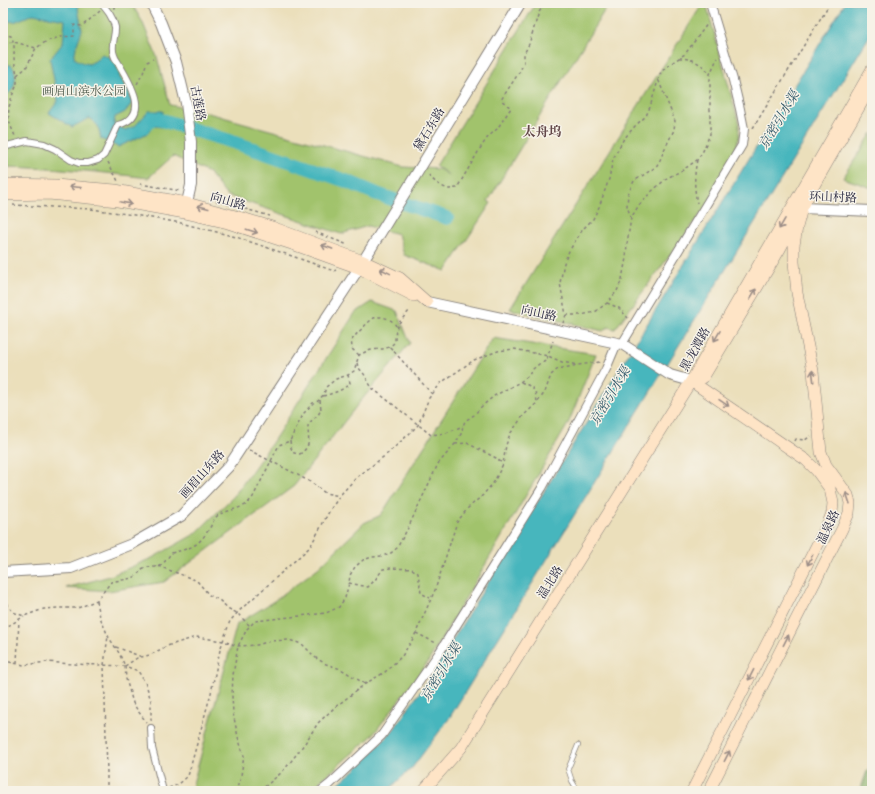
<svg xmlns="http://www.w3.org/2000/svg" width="875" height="794" font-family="Cardo,'Noto Serif SC',serif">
	<rect width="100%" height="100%" fill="#f7f3e8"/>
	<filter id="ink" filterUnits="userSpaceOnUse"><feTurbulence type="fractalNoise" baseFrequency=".025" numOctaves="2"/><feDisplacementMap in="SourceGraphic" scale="8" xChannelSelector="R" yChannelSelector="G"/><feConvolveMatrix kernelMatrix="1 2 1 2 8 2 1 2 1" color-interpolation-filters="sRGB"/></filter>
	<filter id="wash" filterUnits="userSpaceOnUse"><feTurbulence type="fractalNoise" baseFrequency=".012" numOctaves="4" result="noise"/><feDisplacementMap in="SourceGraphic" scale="16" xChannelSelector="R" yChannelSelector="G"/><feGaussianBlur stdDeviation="0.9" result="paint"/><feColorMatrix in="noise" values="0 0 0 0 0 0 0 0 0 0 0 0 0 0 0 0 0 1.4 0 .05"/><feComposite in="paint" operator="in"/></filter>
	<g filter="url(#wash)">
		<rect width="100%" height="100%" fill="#ebdfbb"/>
		<path fill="#a1c36c" stroke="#627254" d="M3 3H131L142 21 157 57 170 105 201 111 403 167 439 169 450 176 436 166 536 3H609L488 201 491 203 446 271 404 255 398 234 368 226 341 234 226 195 209 173 173 156 148 178C100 172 51 167 3 166Z
			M703 3H706L739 124V137L729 168 709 203 615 329 608 327 603 331 510 309Z
			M872 133V188L843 178Z
			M372 302 397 311 410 343 359 403 294 486 164 582 109 591 66 588 110 576 152 558 195 534 234 496 274 440 355 313Z
			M493 338 596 354 568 424 428 662 372 736 309 791H191L237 624 274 601 318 568 364 523 381 515Z"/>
		<path fill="#80a960" stroke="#51664e" d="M872 768V791H860L867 771Z"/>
		<path fill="#46b6bd" stroke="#346c7c" d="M3 3H77L82 30 76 47 74 58 83 63 89 64 95 61 102 54 109 57 116 65 120 78 128 90 132 103 125 112 115 117 114 124 125 130 135 126 149 111H163L162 127 153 126 148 133 118 147 101 139 98 126 90 118 72 127 49 113 58 101 50 59 63 43 65 20 33 14 14 22 3 20Z
			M845 3H872V32L448 720 412 768 387 791H329L356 769 394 729 426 683Z
			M8 65H11C17 71 16 84 12 90 10 92 8 94 7 95H3V75L4 74V69Z"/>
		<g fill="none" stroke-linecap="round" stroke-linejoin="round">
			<path stroke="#46b6bd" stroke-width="14" d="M147 124 153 118 165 121 233 142 346 181 377 194 447 218"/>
		</g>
	</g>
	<g filter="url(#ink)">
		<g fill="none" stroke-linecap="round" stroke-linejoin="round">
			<g stroke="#86807b" stroke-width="5.5">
				<path id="service" d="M578 791 572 781 568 769 578 745
					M626 791 632 790 636 791"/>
			</g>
			<g stroke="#86807b" stroke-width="8">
				<path id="pedestrian" d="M3 147 27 141 44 144 55 149 71 160 79 163H88L98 160 104 155 118 125C151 116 131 85 120 66 118 62 115 59 114 55 110 46 116 35 115 27 113 17 107 10 101 3
					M151 728 152 748 163 791"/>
			</g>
			<g stroke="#86807b" stroke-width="10">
				<path id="minor" d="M622 344 742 145 744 129 740 109 733 80 710 3
					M321 791 330 784 382 735 439 653 542 488 606 369 617 343"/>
			</g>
			<g stroke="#86807b" stroke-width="12">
				<path id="tertiary" d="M151 3 161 23 176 62 186 103 191 142V185L185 211
					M796 205 802 208 872 211
					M427 302 622 344 670 375 691 381
					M3 572 71 568 132 544 181 516 229 466 359 268 521 3"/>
			</g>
			<g stroke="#86807b" stroke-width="12">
				<path id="secondary" d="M3 184 55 185 115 190 187 203 239 217 272 227 363 261 400 278 427 302
					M3 195 49 194 118 201 185 213 228 223 295 245 359 268 414 296
					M691 381 806 460 816 470 830 489 833 503 832 513 828 523 692 791
					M691 381 703 378 780 249 816 182 872 85
					M423 791 461 748 691 381 694 376 872 69
					M709 791 842 529 849 513 850 503 848 495 826 465 821 452 813 371 797 293 794 262V245L797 227 802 208"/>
			</g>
			<path stroke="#86807b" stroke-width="1.5" stroke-dasharray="3 3" stroke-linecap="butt" d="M113 8 128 4
				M3 34 11 36C15 44 14 48 14 57 14 65 18 73 17 82 17 86 14 91 12 96 6 115 8 121 16 138
				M3 43 14 42 36 48
				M679 58C692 58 703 64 710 74
				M17 75 26 68 36 48 47 41 60 37 74 36V25L82 26 100 11
				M137 84 143 73 147 62 153 59
				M3 107 9 106
				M753 128 830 3
				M697 160C694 175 694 188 697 203
				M108 162 118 181
				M429 175C433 181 442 188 450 189 450 189 456 188 457 188L481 147 488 137 497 129 511 108 501 100 520 71 524 62V54L529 44 539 12 546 3
				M140 184 181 191
				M210 199 270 216
				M13 205 91 209 134 215 181 223 236 237 289 255 334 271 336 270
				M631 218 627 206 628 194 634 181 656 167 660 160 665 148 674 130 675 121 658 79
				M315 232 348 245
				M607 303 619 308 628 318
				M566 315H581L595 312 607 303 617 291 622 279 626 258 627 244 631 218 639 205 651 192 667 178 683 170 697 160 703 151 710 134V74L716 61 718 58
				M563 323 566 315 560 283 564 263 569 251 583 229 593 219 599 207 609 179 613 159 623 140 635 126 646 116 650 107 660 74 664 69 673 62 685 54 691 46 708 23
				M390 347 432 394
				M359 355 352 349C352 346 351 343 352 340 353 337 371 319 374 318 381 315 393 319 396 326
				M357 363 358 367 364 374 372 388 400 410 431 435 446 433 463 426
				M521 382C533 387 536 389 537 403
				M323 396C334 393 342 391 350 383L348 375
				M290 441 291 448 294 453 300 454C312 445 308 440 308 426L312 420 318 415 321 410 320 400
				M795 441 796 439 805 440 811 436
				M455 444 467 443 496 458 503 464
				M249 450 296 474 312 483 325 493 340 496
				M158 566 193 579 198 582 209 595 219 600 229 609 237 613 250 626
				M4 580 5 602 13 612 24 616 44 609 59 608H78L90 603 97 600 111 582C118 580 130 580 136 576 139 574 140 570 142 569 147 566 150 567 155 567 163 566 167 559 171 553 191 548 198 547 209 529 213 523 214 517 220 514 229 510 239 509 247 504 249 502 251 499 253 497L279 445 290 441 295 430 304 413 313 403 318 401 324 394 326 387 336 379 348 375 354 371 359 355C363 353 367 351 372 350 382 348 386 351 395 342 395 324 399 323 410 310
				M349 583 368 587 375 580 383 569 391 568 412 569 418 573 421 593 430 598
				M97 601 100 617 108 636 119 653 125 666 126 679 133 703 138 711 147 723
				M3 629 15 622 24 616
				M416 633 436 643
				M116 647 142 657
				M3 663 9 662 24 665 47 662 73 664 125 666 138 671 146 684 151 701V722
				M17 663 19 619
				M125 666 137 658 150 655 167 646 196 637 223 641 238 646 257 645 270 641 289 640 302 644 316 658 326 664 341 669 365 684
				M169 788 179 784 188 776 211 693 220 650 223 641 230 621 239 611 310 547 330 510 342 493 356 478 387 454 409 434 418 425 429 398 442 382 474 360 498 351 514 349 548 356 562 362 578 365
				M107 791V773L104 665 108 636
				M234 791 240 782 244 756 238 737 233 713 232 696 233 675 238 646 247 629 255 621 326 613 339 607 345 598 349 583 350 575 355 567 363 560 372 557 382 556 391 553 397 548 408 528 438 464 455 444 461 434 463 426 465 421 474 415 481 407 494 396 520 382 528 376 533 369 539 364 546 361 553 341
				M260 791 282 772 289 764 305 743 318 723 334 708 365 684 385 672 402 656 414 637 435 590 457 522 468 508 483 495 494 482 503 464 506 445 510 434 523 416 537 403 545 392 551 375 558 369 578 365 600 362"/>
			<use href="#service" stroke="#fff" stroke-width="4"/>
			<use href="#pedestrian" stroke="#fff" stroke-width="6"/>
			<use href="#minor" stroke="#fff" stroke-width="8"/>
			<use href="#tertiary" stroke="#fff" stroke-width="10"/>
			<use href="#secondary" stroke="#fee4c6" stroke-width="11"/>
		</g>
		<defs><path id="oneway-shaft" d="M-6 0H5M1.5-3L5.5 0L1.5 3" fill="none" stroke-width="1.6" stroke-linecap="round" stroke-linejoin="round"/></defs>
		<g stroke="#9b8d87">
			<use href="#oneway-shaft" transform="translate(75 187) rotate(-175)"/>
			<use href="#oneway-shaft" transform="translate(126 203) rotate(10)"/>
			<use href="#oneway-shaft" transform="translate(203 207) rotate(-165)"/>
			<use href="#oneway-shaft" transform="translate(782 224) rotate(120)"/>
			<use href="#oneway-shaft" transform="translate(252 231) rotate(18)"/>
			<use href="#oneway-shaft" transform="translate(327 247) rotate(-160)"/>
			<use href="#oneway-shaft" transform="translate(385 271) rotate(-154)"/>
			<use href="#oneway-shaft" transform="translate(753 294) rotate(-59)"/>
			<use href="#oneway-shaft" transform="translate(717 336) rotate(120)"/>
			<use href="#oneway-shaft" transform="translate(813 376) rotate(-97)"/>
			<use href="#oneway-shaft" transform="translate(724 403) rotate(34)"/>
			<use href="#oneway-shaft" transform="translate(848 498) rotate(-109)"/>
			<use href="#oneway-shaft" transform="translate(810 560) rotate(117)"/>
			<use href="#oneway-shaft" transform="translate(786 640) rotate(-63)"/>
			<use href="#oneway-shaft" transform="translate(751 675) rotate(117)"/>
			<use href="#oneway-shaft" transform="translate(727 756) rotate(-63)"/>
		</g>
	</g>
	<g text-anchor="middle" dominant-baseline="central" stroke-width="3" stroke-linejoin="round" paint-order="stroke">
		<g font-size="12" fill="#4e5a4c" stroke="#f7f3e8">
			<text x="84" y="91">画眉山滨水公园</text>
		</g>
		<g font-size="12" fill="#22223b" stroke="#f7f3e8">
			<text transform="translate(198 103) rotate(79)">古莲路</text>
			<text transform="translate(429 129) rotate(-59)">黛石东路</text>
			<text transform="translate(833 197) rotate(2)">环山村路</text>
			<text transform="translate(228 201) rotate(16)">向山路</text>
			<text transform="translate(539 313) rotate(12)">向山路</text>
			<text transform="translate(695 349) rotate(-61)">黑龙潭路</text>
			<text transform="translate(202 474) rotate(-48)">画眉山东路</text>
			<text transform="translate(828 527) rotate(-65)">温泉路</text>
			<text transform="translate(550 582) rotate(-58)">温北路</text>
		</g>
		<g font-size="13" font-style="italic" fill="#2f5668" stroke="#f7f3e8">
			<text transform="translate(779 120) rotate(-59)">京密引水渠</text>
			<text transform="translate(610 396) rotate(-59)">京密引水渠</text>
			<text transform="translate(441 672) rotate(-59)">京密引水渠</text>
		</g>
		<g font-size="13" font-weight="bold" fill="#63484a" stroke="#f7f3e8">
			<text x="542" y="132">太舟坞</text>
		</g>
	</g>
	<rect width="875" height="794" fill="none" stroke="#f7f3e8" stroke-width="16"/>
</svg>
